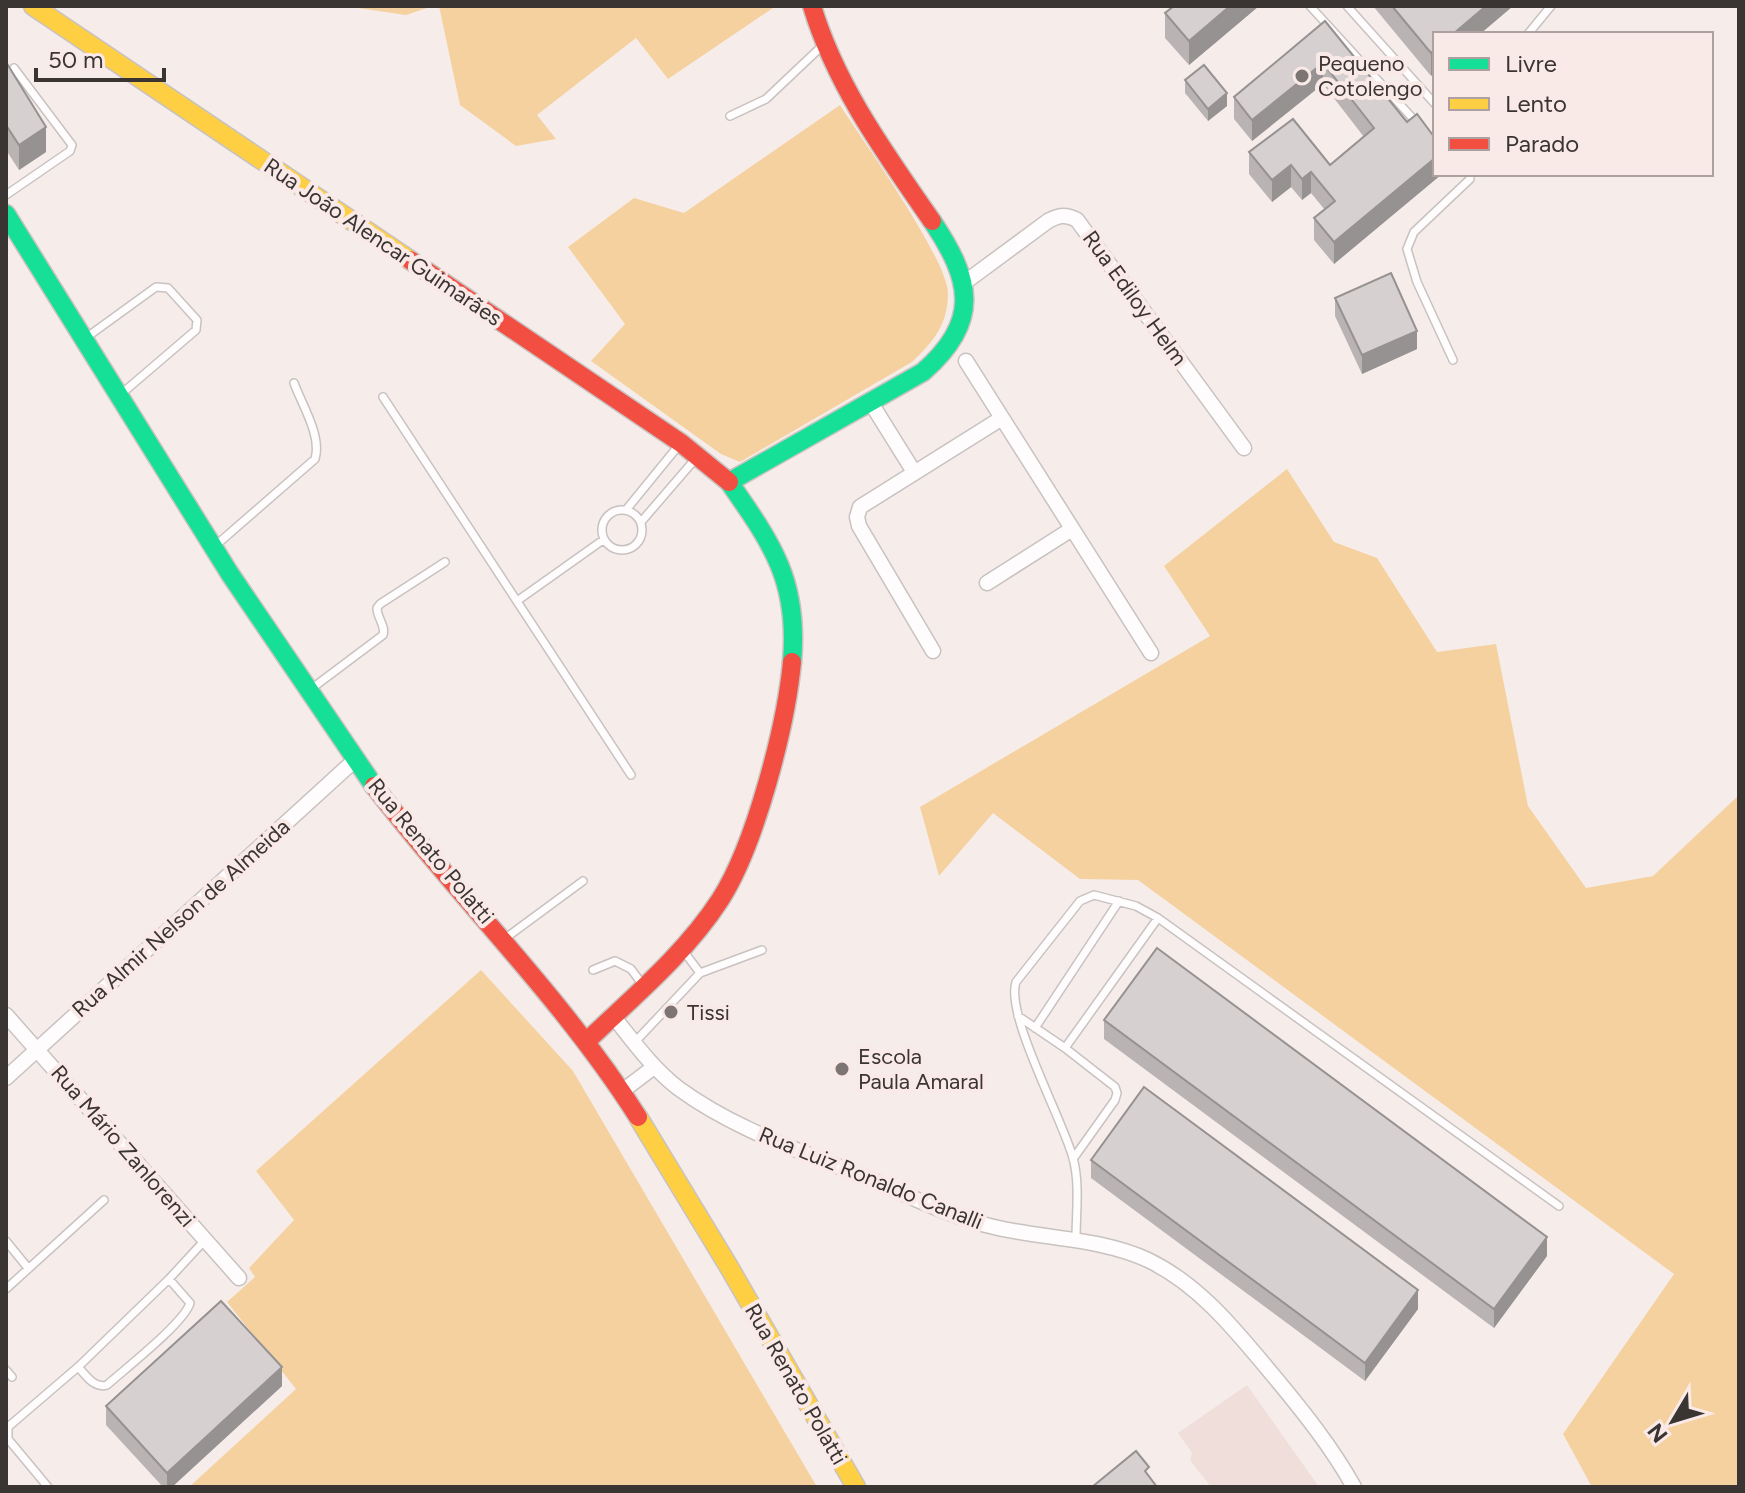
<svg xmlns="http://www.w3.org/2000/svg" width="1745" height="1493" font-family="Figtree,sans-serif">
	<rect width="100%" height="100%" fill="#f6edeb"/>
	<path fill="#efdeda" d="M1247 1385 1319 1487H1211L1190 1460 1192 1453 1178 1433Z"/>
	<path fill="#f5d1a0" d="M344 6H433L406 15Z
		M439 6H776L668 79 636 38 537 115 556 139 516 146 460 105Z
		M840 105C863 141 947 258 948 293 948 325 933 342 912 362L740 462 721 454 591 361 625 324 568 247 634 198 684 213Z
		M1287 469 1334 542 1377 558 1437 652 1496 644 1528 806 1586 888 1653 876 1739 795V1487H1592L1563 1434 1674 1274 1138 880 1080 879 993 813 939 876 920 807 1210 636 1164 566Z
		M481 970 573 1071 817 1487H189L296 1389 227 1302 255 1277 249 1268 294 1220 256 1171Z"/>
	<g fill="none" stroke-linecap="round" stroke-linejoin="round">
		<g stroke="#c8c2c0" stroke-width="10">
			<path id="lane" d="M1310 6 1417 123
				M1347 6 1435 104
				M1528 34 1551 6
				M730 116 766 99 822 46
				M6 195 70 151 72 145 14 68
				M87 337 156 287 168 288 197 320 196 330 120 395
				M1453 360 1417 282 1407 249 1414 232 1470 179
				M383 397 631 775
				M602 530a20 20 0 1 1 40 0a20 20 0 1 1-40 0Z
				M626 510 679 445
				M641 522 697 457
				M215 546 315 459C322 436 302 405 294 383
				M517 601 603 540
				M311 689 383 635C386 626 377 618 377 608L380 604 445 562
				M507 937 583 881
				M682 949 700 973
				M593 970 615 961 631 969 642 984
				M1018 1016 1065 1048 1115 1087 1117 1093 1115 1100 1073 1159
				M1035 1028 1119 901
				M634 1043 700 973 762 950
				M1065 1048 1158 918
				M1076 1239C1076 1214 1080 1183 1073 1158 1063 1120 1005 1015 1016 982L1080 901 1094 895 1136 906 1158 918 1559 1206
				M6 1241 28 1268
				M6 1289 104 1200
				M78 1367C86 1375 94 1389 107 1385 125 1369 185 1322 190 1303L169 1279
				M6 1370 12 1377
				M48 1487 8 1439V1427L78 1367 169 1279 205 1240"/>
		</g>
		<g stroke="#c8c2c0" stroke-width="17">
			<path id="street" d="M964 283 1048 221C1059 215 1066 214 1077 220L1244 448
				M966 361 1151 653
				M871 403 914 472
				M987 583 1072 529
				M933 651 859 526 857 517 860 507 1002 418
				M6 1015 239 1278
				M613 1016C633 1041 652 1068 678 1088 735 1130 804 1152 869 1179 910 1196 951 1217 994 1227 1044 1239 1101 1238 1148 1260 1200 1285 1236 1331 1272 1374 1302 1410 1331 1446 1354 1487
				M6 1078 356 759
				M621 1092 654 1067"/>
		</g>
		<g stroke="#c8c2c0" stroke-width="21">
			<path id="fast" d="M6 214 230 574 374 786
				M792 662C799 582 773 545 729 482L923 372C982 321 971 279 932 221"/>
		</g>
		<g stroke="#c8c2c0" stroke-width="21">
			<path id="slow" d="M33 6 410 260
				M638 1117 729 1267 856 1487"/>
		</g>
		<g stroke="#c8c2c0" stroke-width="21">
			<path id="jam" d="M812 6C836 86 885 153 932 221
				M410 260 681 443 729 482
				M374 786C460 899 562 997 638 1117
				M587 1041C633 997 685 954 720 900 755 846 786 726 792 662"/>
		</g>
		<use href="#lane" stroke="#fefcfc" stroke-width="7"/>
		<use href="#street" stroke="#fefcfc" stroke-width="14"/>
		<use href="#fast" stroke="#16e098" stroke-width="18"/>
		<use href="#slow" stroke="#ffcf43" stroke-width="18"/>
		<use href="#jam" stroke="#f24e42" stroke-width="18"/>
	</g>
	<path fill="#b9b3b3" d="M1174 6H1259L1189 65 1165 38V13Z
		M1373 6H1513L1480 34H1435L1431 76Z
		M1325 21 1435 174H1442L1334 264 1314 240V218L1325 210 1311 193 1302 200 1291 187 1272 202 1249 174V152L1330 165 1364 137 1323 84 1252 141 1234 119V97Z
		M6 62 46 152 19 170 6 150Z
		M1185 80 1227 106 1208 121 1185 93Z
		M1335 298 1417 349 1362 374 1335 316Z
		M1104 1020 1547 1256 1494 1328 1104 1039Z
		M1091 1160 1418 1309 1365 1381 1091 1178Z
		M282 1386 172 1487H163L106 1425V1406Z"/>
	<path fill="#969292" d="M1230 6H1259L1189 65V41Z
		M1486 6H1513L1480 34H1453Z
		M1435 49V72L1431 76V53Z
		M1323 63V84L1252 141V120Z
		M1227 93V106L1208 121V109Z
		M46 127V152L19 170V145Z
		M1435 158V174H1442L1334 264V242Z
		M1291 165V187L1272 202V180Z
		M1311 172V193L1302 200V179Z
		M1417 331V349L1362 374V355Z
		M1547 1237V1256L1494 1328V1309Z
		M1418 1290V1309L1365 1381V1363Z
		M282 1367V1386L172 1487H167V1473Z"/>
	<path fill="#d7d0d0" stroke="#969292" stroke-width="2" d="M1174 6H1230L1189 41 1165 13Z
		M1392 6H1486L1453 34H1435V49L1431 53Z
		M1325 21 1407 122 1417 114 1435 138V158L1334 242 1314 218 1335 201 1311 172 1302 179 1291 165 1272 180 1249 152 1293 119 1330 165 1374 128 1323 63 1252 120 1234 97Z
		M6 62 46 127 19 145 6 125Z
		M1204 65 1227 93 1208 109 1185 80Z
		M1391 273 1417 331 1362 355 1335 298Z
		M1157 948 1547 1237 1494 1309 1104 1020Z
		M1144 1087 1418 1290 1365 1363 1091 1160Z
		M221 1301 282 1367 167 1473 106 1406Z
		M1136 1451 1149 1467 1145 1471 1157 1487H1092Z"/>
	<g fill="#7c7573" stroke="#faeae7" stroke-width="3">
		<circle cx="1302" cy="76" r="8"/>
		<circle cx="671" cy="1012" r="8"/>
		<circle cx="842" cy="1069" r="8"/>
	</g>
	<g text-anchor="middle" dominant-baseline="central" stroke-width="8" stroke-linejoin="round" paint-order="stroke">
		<g font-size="22" fill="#3a3433" stroke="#faeae7" text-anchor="start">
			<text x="1318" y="63">Pequeno<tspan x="1318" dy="25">Cotolengo</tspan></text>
			<text x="687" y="1012">Tissi</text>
			<text x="858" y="1056">Escola<tspan x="858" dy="25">Paula Amaral</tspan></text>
		</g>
		<g font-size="22" fill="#3a3433" stroke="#faeae7">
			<text transform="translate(383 242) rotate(34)">Rua João Alencar Guimarães</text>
			<text transform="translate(1135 298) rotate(54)">Rua Ediloy Helm</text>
			<text transform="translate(431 851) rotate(50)">Rua Renato Polatti</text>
			<text transform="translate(181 918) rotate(-42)">Rua Almir Nelson de Almeida</text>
			<text transform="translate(123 1146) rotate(49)">Rua Mário Zanlorenzi</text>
			<text transform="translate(871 1178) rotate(22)">Rua Luiz Ronaldo Canalli</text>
			<text transform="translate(796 1384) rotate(60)">Rua Renato Polatti</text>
		</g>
	</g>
	<rect width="1745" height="1493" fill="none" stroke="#3a3433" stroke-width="16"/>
	<rect x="1433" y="32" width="280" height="144" fill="#faeae7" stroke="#ada19f" stroke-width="2"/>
	<rect x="1449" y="58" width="40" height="12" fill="#16e098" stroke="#ada19f" stroke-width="2"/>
	<text x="1505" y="72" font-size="24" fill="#3a3433">Livre</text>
	<rect x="1449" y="98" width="40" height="12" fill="#ffcf43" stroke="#ada19f" stroke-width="2"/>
	<text x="1505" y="112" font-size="24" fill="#3a3433">Lento</text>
	<rect x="1449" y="138" width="40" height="12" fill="#f24e42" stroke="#ada19f" stroke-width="2"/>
	<text x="1505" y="152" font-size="24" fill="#3a3433">Parado</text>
	<g transform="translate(1673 1421) rotate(232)" stroke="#faeae7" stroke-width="6" paint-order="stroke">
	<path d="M0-6L14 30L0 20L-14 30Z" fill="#3a3433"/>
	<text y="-12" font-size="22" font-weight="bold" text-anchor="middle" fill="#3a3433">N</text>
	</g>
	<path d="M36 68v12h128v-12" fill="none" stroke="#3a3433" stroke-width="4"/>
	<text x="48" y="68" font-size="24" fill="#3a3433" stroke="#faeae7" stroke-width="6" paint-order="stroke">50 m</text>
</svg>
